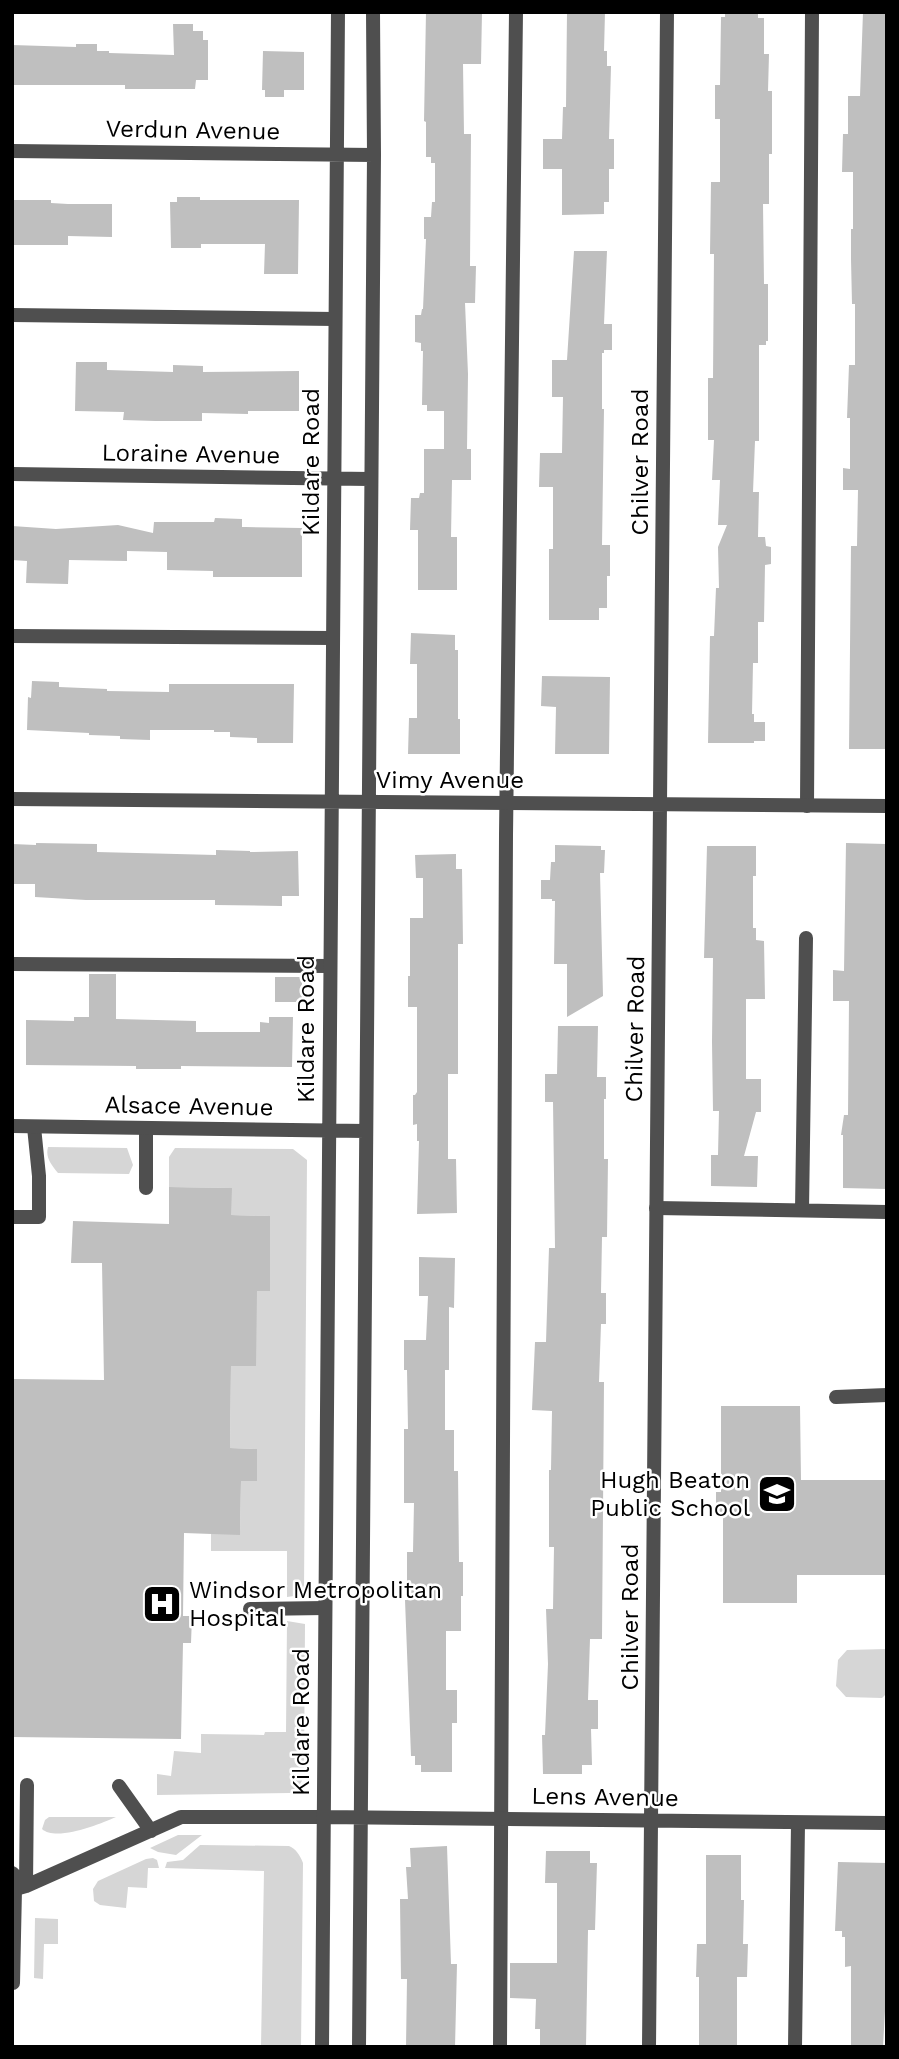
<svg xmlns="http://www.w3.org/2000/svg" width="899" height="2059" font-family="'Work Sans',sans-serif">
	<rect width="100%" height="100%" fill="#fff"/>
	<path fill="#d6d6d6" d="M48 1147 127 1148 133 1165 129 1174 58 1173C52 1165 45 1158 48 1147Z
		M175 1148 293 1149 307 1160 304 1591 301 1595 287 1597V1551H211V1534H240L241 1481H257V1449L230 1448 231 1366H256L233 1291H269L270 1216 231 1215V1188L169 1187V1157Z
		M287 1621 305 1624 304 1777 299 1786 290 1793 157 1795V1774L171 1776 174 1751 201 1753V1734L264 1735 265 1732H286Z
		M887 1649V1693L882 1698 846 1697 836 1686 838 1660 847 1650Z
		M49 1817H116C100 1824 56 1842 42 1829L45 1820Z
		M178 1835H202L176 1855 158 1852 150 1848Z
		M200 1845 289 1846C296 1849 300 1855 303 1863L301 2047H261L264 1871 165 1868 167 1862 183 1860Z
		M153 1858 157 1860 159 1868H148L147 1888 128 1887 126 1908 100 1905 94 1901 93 1889 98 1881 146 1859Z
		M35 1918 58 1919V1944H44L43 1979 34 1978Z"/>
	<path fill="#bfbfbf" d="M426 12H482L481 64H463L464 134H471L470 266H476L475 303H465L468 374 467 449H471V480H452L451 537H457V590H418V530H410L411 498H419L420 493H424V449H444V411H427V405H422L423 351H421V343L415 342V315H421L422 309H423L426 239H424V217H431L432 202H435V163H431V157H426V122L424 121Z
		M567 12H605L604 51H607V66H611L609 139H614V169H609V202H604V214L562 215V169H543V139H562L563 107H566Z
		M725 12H758V18H764V54H769L768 91H772V154H769V204H763L764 284H768V341H766V345H759V441H755L753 492H759L758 537H765L766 546 771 547V564L765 565 764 622H758V663H753L752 714H754V722H765V741H754V743H708L710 636H714L716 588H719L718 547 727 525H718L720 480H712L714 440H708V378H713L714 254H710L711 182H720V119H715V85H720L721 17H725Z
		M863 12H887V749H849L851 546H857L858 490H843V468L850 469V418H847L849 365H855V304H852L851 259V229H853V172H842L843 134H848V96H860Z
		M173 24H193V31H203V40H208V80H196L195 89H125V85H12V45L76 47V44H97V51H109V53L174 55Z
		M263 51 304 52V90H284V97H265V90H262Z
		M177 197H200V200H299L298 274H264L265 244H201V248H171L170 202H177Z
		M12 200H51V203L68 204H112V237L68 236V245H12Z
		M574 251H607L604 324H612V350H604V353H602V409H604L602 545H610V576H607V608H599V620H549V549H553V487H539L540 453H562L563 397H552V360H567Z
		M76 362H107V370L173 372V365L203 366V372L299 371V411H248V414L202 413V421H155L123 420 124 412 75 411Z
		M215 518 242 519V527H245L302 528V577H213V571L167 570V552L127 551V561L69 560 68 584 26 583 27 561 12 560V526L56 529 118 525 153 533 154 522H214Z
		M411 633 455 635V650H458V719H460V754H408L409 718H417V664H410Z
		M542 676 610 677 609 754H555L556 707 541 706Z
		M32 681 59 682V687L107 689V691L169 692V684H294L293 743H257V738L230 737V732H214V730H150V740L120 739V736L89 735V733L27 730 28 697 31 698Z
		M36 843 97 844V852L216 855V850L250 851V852L298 851 299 896H282V906L215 905V900H86L35 897V884H12V844L36 845Z
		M846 843 886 844 887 850V1189L843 1188V1135H841L844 1115H848L849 1001H833V970L844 971Z
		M555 845 601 846V850H605L604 873H600L603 996 567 1017V964H554L555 901H552V899H541V880H550L551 862H555Z
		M707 846H756V876H753V928H756V940L764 941 765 999H746V1079H761V1112H756L744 1156H758L757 1187 711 1186V1155H718L719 1111H713L712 1042 713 958H704Z
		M456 854V869H462L463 944H458V1074H448V1159H456L457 1213 417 1214 419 1141H417V1124L413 1125V1095H415L417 1092V1007H408V976H410V918H423V878H416L415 855Z
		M89 974H116V1019L196 1021V1032H260V1022L269 1023V1017H293L292 1067 181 1066V1069H136V1066L26 1065V1020L74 1021V1017H89Z
		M275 977H302V1002H275Z
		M558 1026H598L597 1077H606V1099H604V1159H608L607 1237H602L601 1293H606V1324H601L599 1382H604L602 1639H590L588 1700H598V1729H591L592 1765H582V1774H543L542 1735H545L548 1664 546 1609H553L554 1547H549V1470H551L552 1411 532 1410 535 1342H546L549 1248H555L553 1102H545V1074H557Z
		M169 1187 232 1188 231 1215 270 1216V1291H257L256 1366H231L230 1448 257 1449V1481H241L240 1535 184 1533 183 1616H192L191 1643H183L181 1739 12 1737V1379L104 1380 102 1263H71L73 1221 169 1224Z
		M419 1257 455 1258 454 1308 449 1307V1370H445V1430H454V1471H458L459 1562H463V1596H461V1631H446V1690H457V1723H452V1772H421V1765H415V1756H411L405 1600H407V1552H413L414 1503H404V1429H408L407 1370H404V1340H426L428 1296H419Z
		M721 1406H800L801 1480H885L886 1575H797V1603H723V1514H716V1492H721Z
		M447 1846 451 1964H457L455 2047H406L407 1979H401L400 1899H408L406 1867H411L410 1848Z
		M546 1851H590V1863H597L595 1930H588L586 2047H540V2029H535L536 1999 510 1998V1963H557V1883H545Z
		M706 1855H741V1900H744L743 1944H748L747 1977H737V2047H699V1977H696L697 1944H706Z
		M838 1862 887 1863V2011H885L883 2047H851V1966L845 1967V1937H842V1931H835Z"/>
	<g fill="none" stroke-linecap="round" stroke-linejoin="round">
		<path stroke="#4f4f4f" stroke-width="14" d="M12 315 335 319
			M12 636 333 638
			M807 806 812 12
			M12 964 329 966
			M146 1128V1188
			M656 1208 887 1212
			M802 1210 806 938
			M12 1217H39V1176L34 1127
			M836 1397 887 1395
			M250 1609 325 1608
			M119 1786 151 1831
			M12 1873 26 1886
			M26 1886 27 1785
			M12 1890 26 1886 181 1817H323
			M13 1983 15 1889
			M500 2047 506 835 516 12
			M795 2047 798 1823"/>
		<path stroke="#4f4f4f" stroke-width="14" d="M12 151 374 155
			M12 474 370 479
			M12 799 887 806
			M12 1126 365 1131
			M323 1817 887 1823
			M322 2047 338 12
			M359 2047 374 155 373 12
			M649 2047 667 12"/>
	</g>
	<defs>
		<g id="school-square" transform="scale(2.0125)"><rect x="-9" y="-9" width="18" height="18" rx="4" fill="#000" stroke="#fff"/><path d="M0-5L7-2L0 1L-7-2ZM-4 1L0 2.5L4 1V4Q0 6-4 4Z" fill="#fff"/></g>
		<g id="hospital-square" transform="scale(2.0125)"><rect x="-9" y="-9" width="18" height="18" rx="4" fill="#000" stroke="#fff"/><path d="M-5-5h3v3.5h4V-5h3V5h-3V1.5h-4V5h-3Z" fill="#fff"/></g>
	</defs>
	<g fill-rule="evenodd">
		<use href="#school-square" x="777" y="1494"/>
		<use href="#hospital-square" x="162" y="1604"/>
	</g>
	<g text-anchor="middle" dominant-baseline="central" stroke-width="5" stroke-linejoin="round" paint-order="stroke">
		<g font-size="24" fill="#000" stroke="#fff">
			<text transform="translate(193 130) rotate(1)">Verdun Avenue</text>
			<text transform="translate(191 454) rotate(1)">Loraine Avenue</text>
			<text transform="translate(311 462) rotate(-90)">Kildare Road</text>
			<text transform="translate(640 462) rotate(-90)">Chilver Road</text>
			<text x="450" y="780">Vimy Avenue</text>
			<text transform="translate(306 1029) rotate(-90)">Kildare Road</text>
			<text transform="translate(635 1029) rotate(-89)">Chilver Road</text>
			<text transform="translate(189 1106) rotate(1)">Alsace Avenue</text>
			<text transform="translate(630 1617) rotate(-90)">Chilver Road</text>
			<text transform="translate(301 1722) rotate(-90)">Kildare Road</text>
			<text transform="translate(605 1797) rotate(1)">Lens Avenue</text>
		</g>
		<g font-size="24" fill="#000" stroke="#fff" text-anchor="end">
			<text x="750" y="1480">Hugh Beaton<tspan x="750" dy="28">Public School</tspan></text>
			<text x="189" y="1590" text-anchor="start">Windsor Metropolitan<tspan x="189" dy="28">Hospital</tspan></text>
		</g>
	</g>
	<rect width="899" height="2059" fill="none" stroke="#000000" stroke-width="28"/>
</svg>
